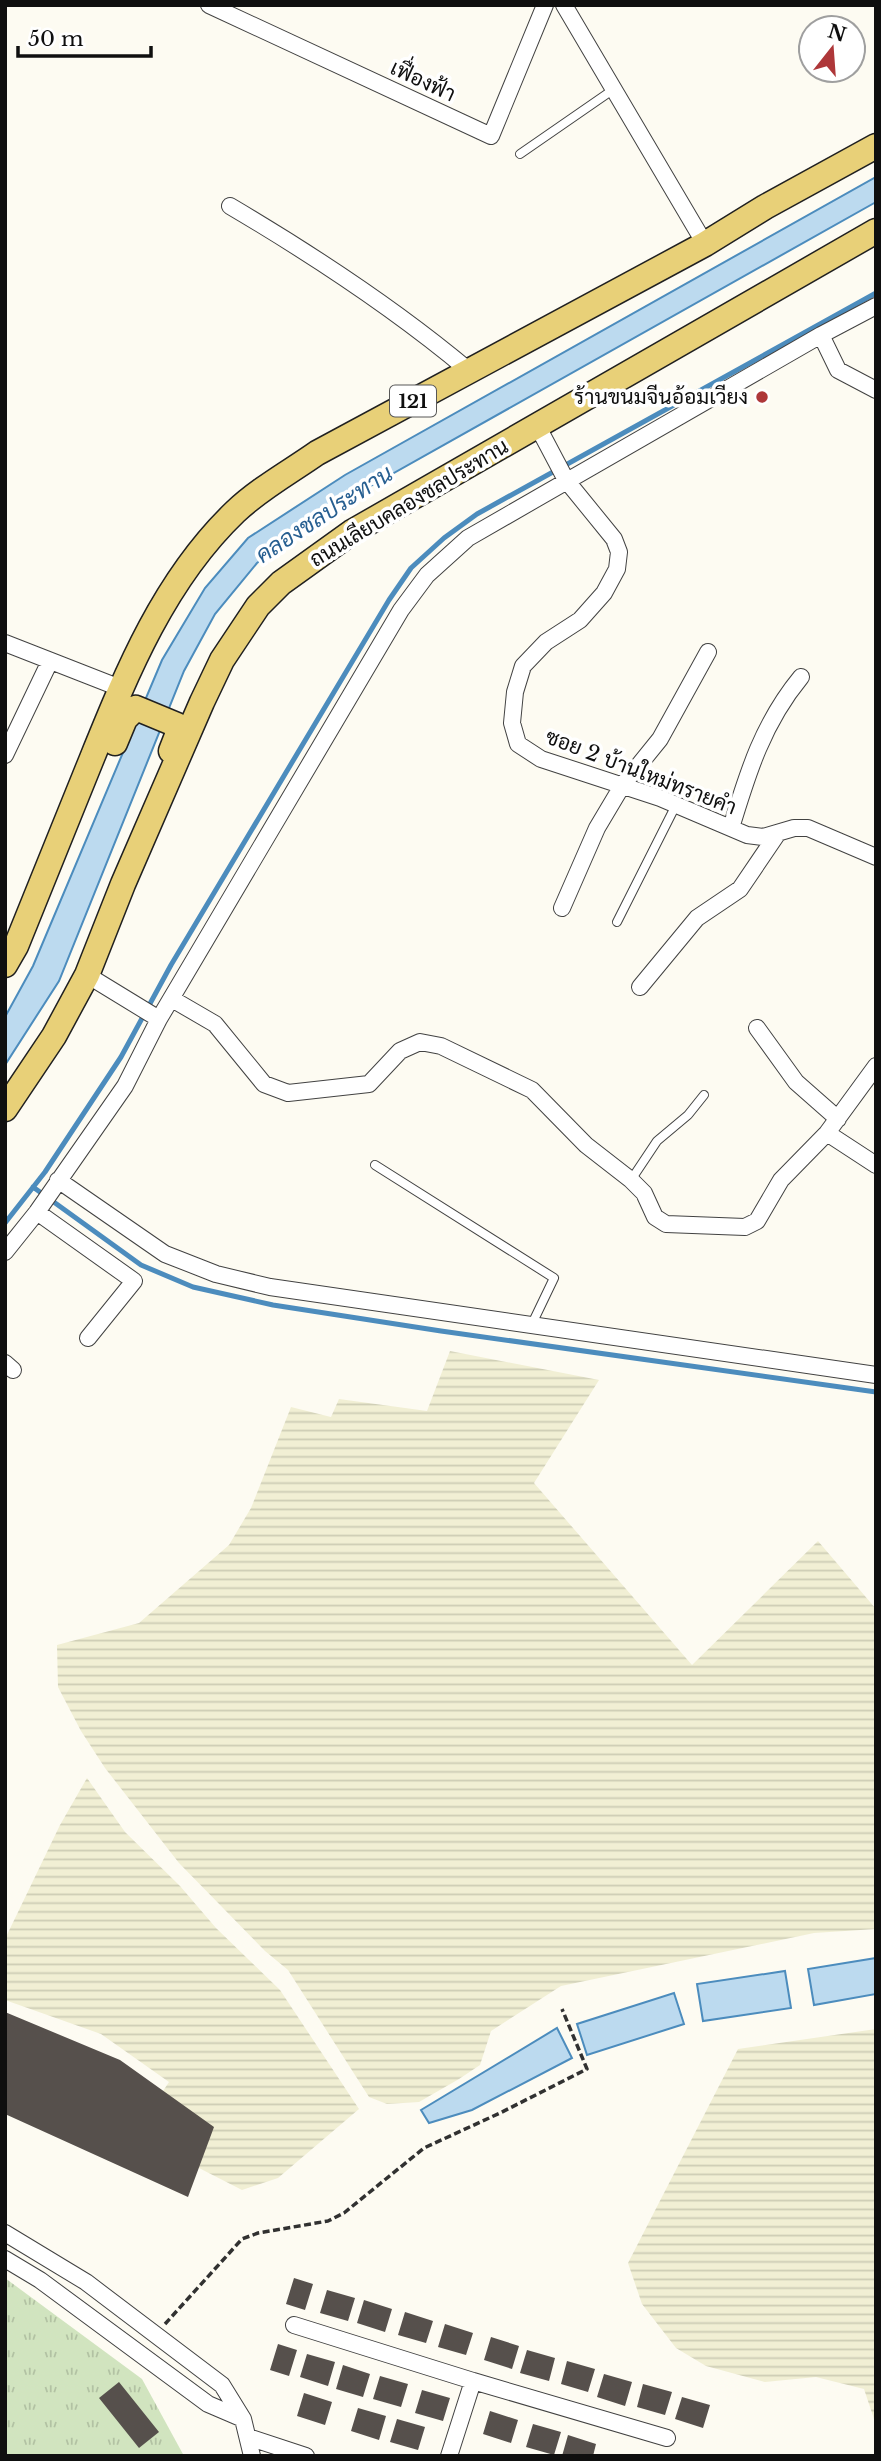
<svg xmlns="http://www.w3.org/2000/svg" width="881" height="2461" font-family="'Libre Baskerville',Sarabun,serif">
	<defs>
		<pattern id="farmland-rules" width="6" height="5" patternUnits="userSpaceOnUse" patternTransform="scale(1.75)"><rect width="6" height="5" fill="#f1efd4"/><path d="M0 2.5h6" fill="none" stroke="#cdccb5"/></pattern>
		<pattern id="grass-tufts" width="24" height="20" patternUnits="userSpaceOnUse" patternTransform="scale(1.75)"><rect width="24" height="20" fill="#d1e4bf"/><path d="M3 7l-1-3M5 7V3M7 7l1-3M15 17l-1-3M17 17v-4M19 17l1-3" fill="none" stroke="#b2c2a3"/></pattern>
	</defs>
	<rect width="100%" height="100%" fill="#fdfbf2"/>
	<path fill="url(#farmland-rules)" d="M450 1351 599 1380 534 1483 692 1665 818 1541 876 1609V1929L814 1933 561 1986 491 2031 480 2065 459 2079 419 2102 387 2104 369 2097 288 1970 265 1951 179 1863 105 1768 81 1731 58 1687 57 1645 139 1623 229 1545 251 1508 291 1407 331 1417 339 1399 427 1411Z
		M87 1778 125 1832 180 1886 216 1928 280 1990 359 2109 278 2178 242 2190 199 2168 163 2091 169 2082 101 2034 5 2000V1939L60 1825Z
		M876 2029V2420L874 2419 864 2389 816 2377 765 2382 706 2366 676 2348 642 2304 628 2263 738 2049Z"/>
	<path fill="url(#grass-tufts)" d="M5 2278 142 2379 184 2456H5Z"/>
	<path fill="#bcdaef" stroke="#4c8cbd" stroke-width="2" d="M876 177V202L353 496 257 563 215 614 184 671 59 981 5 1065V1017L33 966 162 660 205 588 248 538 345 475Z
		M876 1958V1994L814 2005 808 1969Z
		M785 1971 791 2008 703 2021 697 1984Z
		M674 1993 684 2024 587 2055 577 2024Z
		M557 2028 572 2058 472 2110 429 2123 421 2110Z"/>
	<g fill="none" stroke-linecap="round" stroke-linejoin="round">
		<path stroke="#4c8cbd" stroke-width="5" d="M33 1187 141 1265 193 1287 273 1305 441 1331 876 1392
			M5 1223 45 1172 121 1057 171 965 389 600 411 568 444 538 477 514 876 293"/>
	</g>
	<path fill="#56504c" d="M5 2012 120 2060 214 2127 188 2197 5 2114Z
		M294 2278 313 2284 305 2310 286 2304Z
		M327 2290 355 2298 348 2321 320 2313Z
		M364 2300 392 2309 385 2332 357 2323Z
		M405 2312 433 2321 426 2343 398 2335Z
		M445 2324 473 2333 466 2355 438 2347Z
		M491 2337 519 2346 512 2369 484 2360Z
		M278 2344 297 2350 289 2376 270 2370Z
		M527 2350 555 2358 549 2381 520 2373Z
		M307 2354 335 2362 328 2386 300 2377Z
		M567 2361 595 2369 588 2392 561 2384Z
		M343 2365 370 2374 363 2397 336 2389Z
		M604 2374 632 2382 625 2406 597 2397Z
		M380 2376 408 2384 401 2407 373 2399Z
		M119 2382 159 2432 139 2448 99 2398Z
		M643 2384 672 2392 665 2415 637 2407Z
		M422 2390 450 2398 443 2421 415 2413Z
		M304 2393 332 2402 325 2425 297 2416Z
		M682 2397 710 2405 703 2428 675 2419Z
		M358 2408 386 2416 379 2440 351 2431Z
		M490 2411 518 2420 511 2443 483 2434Z
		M397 2419 425 2427 418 2450 390 2442Z
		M533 2424 561 2432 554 2455 526 2447Z
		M568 2435 596 2444 593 2456H562Z"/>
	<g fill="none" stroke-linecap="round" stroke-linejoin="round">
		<g stroke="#424242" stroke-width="10">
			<path id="service" d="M520 154 614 89
				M617 922 676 805
				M375 1165 554 1278 531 1326
				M631 1180 657 1141 688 1115 704 1095"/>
		</g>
		<g stroke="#424242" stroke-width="18">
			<path id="minor" d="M209 5 491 136 545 5
				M564 5 705 244
				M230 206C313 255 394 308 468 370
				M821 335 838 370 876 390
				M538 427 566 480 614 539 619 552 617 569 604 593 580 620 546 642 523 666 515 692 512 723 518 744 541 759 660 798 747 835 763 837 794 828H808L876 857
				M5 643 120 688
				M5 755 50 661
				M731 828C748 772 763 723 801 677
				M562 908 597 828 622 786 660 739 708 652
				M87 975 159 1019
				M640 987 697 918 740 889 778 833
				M172 999 215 1024 264 1084 288 1093 369 1084 400 1051 420 1042 441 1046 532 1090 586 1145 631 1180 644 1193 655 1217 666 1224 745 1227 757 1221 781 1180 827 1133 876 1066
				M757 1028 796 1082 838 1119
				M827 1133 876 1165
				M58 1180 165 1254 216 1274 270 1287 876 1375
				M37 1212 134 1281 88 1338
				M5 1252 37 1212 125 1086 159 1019 401 610 427 575 468 538 821 335 876 306
				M5 1363 13 1370
				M5 2233 86 2282 222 2385 243 2419 252 2456
				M5 2259 40 2280 208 2404 243 2419
				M294 2325 473 2381 449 2456
				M473 2381 667 2438
				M248 2437 306 2456"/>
		</g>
		<g stroke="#202020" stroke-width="27">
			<path id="primary" d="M115 743 125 719 136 708 177 725 178 733 171 751
				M5 965 16 946C40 886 64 827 88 768 125 677 162 582 235 512 259 489 290 472 317 453L705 244 765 207 876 146
				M5 1109 54 1036 87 975 123 884 202 702 222 660 258 606 281 583 352 532 876 231"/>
		</g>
		<path stroke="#313131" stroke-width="3.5" stroke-dasharray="7 3.5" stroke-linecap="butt" d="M165 2324 242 2239 258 2233 328 2221 344 2213 424 2148 500 2113 587 2069 562 2009"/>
		<use href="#service" stroke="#fff" stroke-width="8"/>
		<use href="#minor" stroke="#fff" stroke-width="16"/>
		<use href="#primary" stroke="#e8d078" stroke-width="24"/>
	</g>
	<circle fill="#ae3739" stroke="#fff" stroke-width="2.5" cx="762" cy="397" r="7"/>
	<g text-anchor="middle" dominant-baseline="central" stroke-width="7" stroke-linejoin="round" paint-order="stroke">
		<rect fill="#fff" stroke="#575757" stroke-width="2" x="390" y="385.5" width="46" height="31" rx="5"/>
		<g font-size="19" font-weight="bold" fill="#0f0f0f">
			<text x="413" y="401">121</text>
		</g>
		<g font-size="21" fill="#0f0f0f" stroke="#fff">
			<text transform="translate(423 81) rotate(25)">เฟื่องฟ้า</text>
			<text transform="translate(409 503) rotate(-31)">ถนนเลียบคลองชลประทาน</text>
			<text transform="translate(641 772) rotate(21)">ซอย 2 บ้านใหม่ทรายคำ</text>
		</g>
		<g font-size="21" fill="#0f0f0f" stroke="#fff" text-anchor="end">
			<text x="748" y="397">ร้านขนมจีนอ้อมเวียง</text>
		</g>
		<g font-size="23" font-style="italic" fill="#275f91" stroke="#fff">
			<text transform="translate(324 514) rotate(-33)">คลองชลประทาน</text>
		</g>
	</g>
	<rect width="881" height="2461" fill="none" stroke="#0f0f0f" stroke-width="14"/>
	<g transform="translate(832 49) rotate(17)"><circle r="33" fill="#ffffff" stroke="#9f9f9f" stroke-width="2"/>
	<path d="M0-5L12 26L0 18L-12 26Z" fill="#ae3739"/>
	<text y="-10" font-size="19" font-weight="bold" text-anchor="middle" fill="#0f0f0f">N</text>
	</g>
	<path d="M18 46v10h133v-10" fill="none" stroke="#0f0f0f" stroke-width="3.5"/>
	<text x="28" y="46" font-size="21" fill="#0f0f0f" stroke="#ffffff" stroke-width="5" paint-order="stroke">50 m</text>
</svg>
